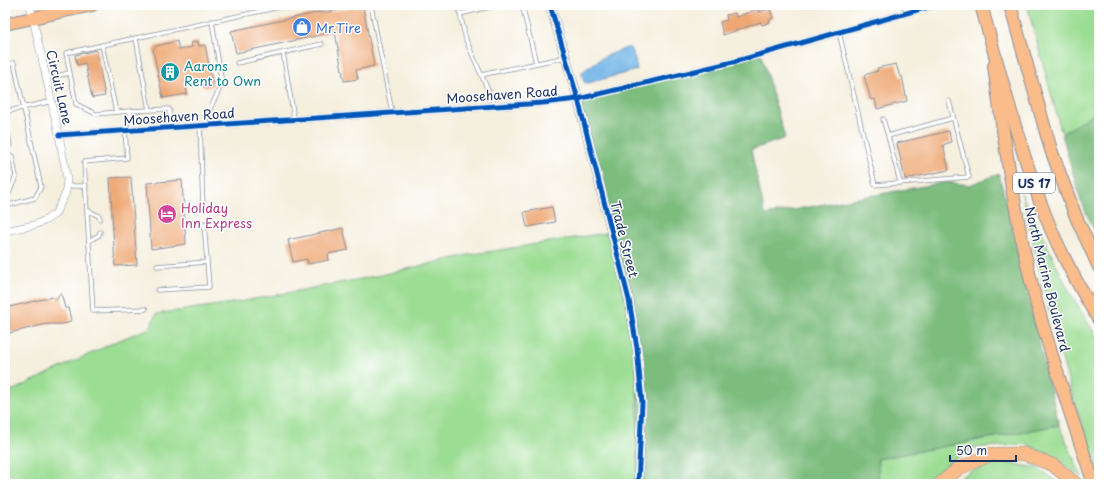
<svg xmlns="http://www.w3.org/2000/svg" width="1104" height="489" font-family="'Playpen Sans',sans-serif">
	<rect width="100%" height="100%" fill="#fff"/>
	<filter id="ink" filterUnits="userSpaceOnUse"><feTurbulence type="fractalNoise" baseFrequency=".025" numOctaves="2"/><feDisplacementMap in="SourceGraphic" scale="8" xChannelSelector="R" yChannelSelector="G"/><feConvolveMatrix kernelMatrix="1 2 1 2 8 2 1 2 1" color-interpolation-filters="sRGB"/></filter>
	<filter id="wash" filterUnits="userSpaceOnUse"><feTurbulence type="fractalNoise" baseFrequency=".012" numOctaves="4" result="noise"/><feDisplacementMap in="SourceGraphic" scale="16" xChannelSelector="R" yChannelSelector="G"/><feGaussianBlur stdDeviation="0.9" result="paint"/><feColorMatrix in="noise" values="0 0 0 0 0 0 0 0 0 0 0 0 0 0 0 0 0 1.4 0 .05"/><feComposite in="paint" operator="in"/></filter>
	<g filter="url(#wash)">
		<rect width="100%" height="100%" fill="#f5efde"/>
		<path fill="#9bdd93" stroke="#5b8678" d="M1027 5H1099V110L1062 134Z
			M1021 192 1069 291 1099 341V477L1073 398 1056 338Z
			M612 232 637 348 638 484H5V394L117 341 150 328 156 314 239 302 376 276 468 255Z
			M1059 425 1082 477 1053 457 1026 444 973 448 946 465 926 484H879L877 459Z
			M1001 462 1038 468 1060 484H950L971 471Z"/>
		<path fill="#7cbc7d" stroke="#4c766e" d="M761 54 785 138 751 150 765 215 946 182 969 185 999 174 1059 425 878 459 879 484H638L637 348 578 99Z
			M1099 110V240L1081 202 1062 134Z"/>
		<path fill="#71b5e7" stroke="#4672a2" d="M626 48H630L634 56 637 70 588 83 584 82 582 75V72L602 58Z"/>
		<g id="blocks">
			<path fill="#eea773" d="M363 6 374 66 356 70 358 79 344 81 335 32 236 53 231 31 321 12V13Z
				M758 9 759 12 770 9 773 18 769 20 770 22 762 25 761 22 723 35 720 22 727 20 726 15 735 13 736 17Z
				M177 41 179 50 192 47 191 43 198 41 199 46 205 45 213 86 204 88 203 81 186 85 187 94 163 98 153 50 156 46Z
				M96 50 105 96 92 98 85 63 77 65 75 55Z
				M896 64 900 77 902 76 907 101 877 109 875 99 871 100 864 75 878 71 877 68Z
				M949 131 951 142 943 145 949 170 905 179 897 143Z
				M131 177 137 265 115 266 110 178Z
				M182 180 186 244 151 249 147 183Z
				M552 207 555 222 527 227 524 212Z
				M343 228 348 250 328 254 329 260 308 264 307 259 293 262 288 240Z
				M61 293 65 308H68L71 320 68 323 62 324H47L5 334V308L52 297 56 300Z"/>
		</g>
	</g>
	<g filter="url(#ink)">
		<use href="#blocks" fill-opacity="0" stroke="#888f9e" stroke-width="1"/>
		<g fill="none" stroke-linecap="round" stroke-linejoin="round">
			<g stroke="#888f9e" stroke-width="5">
				<path id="service" d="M371 5 392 112
					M458 5 466 40 495 106
					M522 5 536 63
					M904 5 906 13
					M460 14 497 5
					M839 32 875 185 969 177 949 101
					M136 38 149 110
					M102 45 116 112
					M283 52 294 119
					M237 63 322 44
					M5 65 14 63 41 187 35 198 5 206
					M481 75 566 57
					M46 78 70 73
					M130 111 96 114 76 104 66 53 289 5
					M5 112 52 101
					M883 119 888 136 953 118
					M5 120 10 145
					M211 124 209 111 222 84 212 21
					M200 126 203 207
					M125 130 127 158 84 162 93 311 146 309
					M132 130 130 111 169 109 170 127
					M888 136 900 182
					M66 186H86
					M5 194 9 193 16 176 12 156
					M87 210 99 216 100 219
					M89 241 99 235 100 232
					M157 266 207 262
					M157 290 209 287 204 223"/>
			</g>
			<g stroke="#888f9e" stroke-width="8">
				<path id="minor" d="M59 135 543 103 578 99 737 61 935 5
					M5 231 34 225 46 220 55 214 66 193 67 178 59 135 30 5"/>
			</g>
			<g stroke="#888f9e" stroke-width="10">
				<path id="tertiary" d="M550 5 578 99 629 300 637 348 642 403 638 484"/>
			</g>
			<g stroke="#888f9e" stroke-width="14">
				<path id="primary" d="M5 24 92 5
					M994 66C1005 147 1016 226 1037 305 1054 365 1074 425 1094 484"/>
			</g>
			<g stroke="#888f9e" stroke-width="14">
				<path id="trunk" d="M981 5C1001 76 1019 148 1046 217 1060 253 1079 287 1099 320
					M1010 5 1051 150 1076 217 1099 267"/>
			</g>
			<g stroke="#888f9e" stroke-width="14">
				<path id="motorway" d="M940 484 958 469 991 454H1024L1053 465 1076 484"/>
			</g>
			<use href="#service" stroke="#fff" stroke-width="3.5"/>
			<use href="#minor" stroke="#fff" stroke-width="7"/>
			<use href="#tertiary" stroke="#fff" stroke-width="9"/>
			<use href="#primary" stroke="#f9bc8a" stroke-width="12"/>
			<use href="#trunk" stroke="#f9bc8a" stroke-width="12"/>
			<use href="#motorway" stroke="#f9bc8a" stroke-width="13"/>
			<g stroke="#fff" stroke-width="8">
				<path id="cycleway" d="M550 5 578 99 629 300 637 348 642 403 638 484
					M59 135 543 103 578 99 737 61 935 5"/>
			</g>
			<use href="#cycleway" stroke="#0057b8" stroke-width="5"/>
		</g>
	</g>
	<defs>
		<g id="shop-disc" transform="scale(1)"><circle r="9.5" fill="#3f7fe0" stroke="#fff"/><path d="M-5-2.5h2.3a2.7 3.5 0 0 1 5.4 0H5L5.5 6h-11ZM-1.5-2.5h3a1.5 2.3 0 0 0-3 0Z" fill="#fff"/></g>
		<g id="building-disc" transform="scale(1)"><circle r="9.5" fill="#0f9aa8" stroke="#fff"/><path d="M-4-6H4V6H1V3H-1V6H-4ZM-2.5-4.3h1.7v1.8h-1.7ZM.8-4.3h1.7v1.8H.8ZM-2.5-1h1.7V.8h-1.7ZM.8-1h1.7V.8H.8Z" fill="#fff"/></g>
		<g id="hotel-disc" transform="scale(1)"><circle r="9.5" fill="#d1479c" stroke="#fff"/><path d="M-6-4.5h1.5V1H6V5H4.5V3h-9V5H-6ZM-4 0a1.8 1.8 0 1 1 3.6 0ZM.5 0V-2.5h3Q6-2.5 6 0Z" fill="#fff"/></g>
	</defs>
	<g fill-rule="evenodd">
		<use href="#shop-disc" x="302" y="27"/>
		<use href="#building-disc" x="170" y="72"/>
		<use href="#hotel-disc" x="167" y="214"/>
	</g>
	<g text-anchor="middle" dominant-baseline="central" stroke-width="3" stroke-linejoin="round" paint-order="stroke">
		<rect fill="#fff" stroke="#5f6d8e" stroke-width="1" x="1013" y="173" width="42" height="20" rx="3"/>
		<g font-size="12" font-weight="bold" fill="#1b2f5e">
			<text x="1034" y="183">US 17</text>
		</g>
		<g font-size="13" fill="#366cbe" stroke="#fff" text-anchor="start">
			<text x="316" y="27">Mr.Tire</text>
		</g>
		<g font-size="13" fill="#0d838f" stroke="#fff" text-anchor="start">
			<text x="184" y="65">Aarons<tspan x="184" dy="15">Rent to Own</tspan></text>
		</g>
		<g font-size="13" fill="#1b2f5e" stroke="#fff">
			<text transform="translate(60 87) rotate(77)">Circuit Lane</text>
			<text transform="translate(502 94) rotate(-4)">Moosehaven Road</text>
			<text transform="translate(179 116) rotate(-4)">Moosehaven Road</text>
			<text transform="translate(625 239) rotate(76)">Trade Street</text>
			<text transform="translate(1048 279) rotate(76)">North Marine Boulevard</text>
		</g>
		<g font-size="13" fill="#b23c85" stroke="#fff" text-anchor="start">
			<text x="181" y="207">Holiday<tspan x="181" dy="15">Inn Express</tspan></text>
		</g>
	</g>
	<rect width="1104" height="489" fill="none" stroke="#fff" stroke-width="20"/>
	<path d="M950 455v6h66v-6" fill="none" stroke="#1b2f5e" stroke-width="2"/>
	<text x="956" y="455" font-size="12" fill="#1b2f5e" stroke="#ffffff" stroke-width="3" paint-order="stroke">50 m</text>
</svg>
